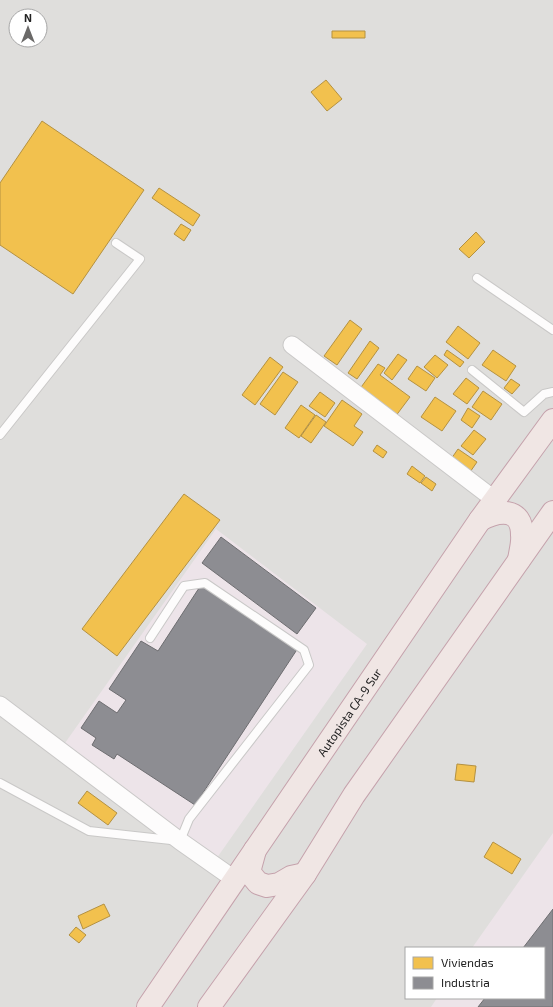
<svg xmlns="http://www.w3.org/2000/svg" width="553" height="1007" font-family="'Exo 2',sans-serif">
	<rect width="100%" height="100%" fill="#f0eeeb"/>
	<path fill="#dfdedc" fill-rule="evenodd" d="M0 0H553V1007H0ZM16 16H40V40H16ZM406 948H544V998H406Z"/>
	<path fill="#ede4e9" d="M216 529 367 644 214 862 65 743Z
		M553 833V1007H431L437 998H544V948H472Z"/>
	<path fill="#f2c14e" stroke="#b49141" d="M332 31H365V38H332Z
		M326 80 342 99 327 111 311 92Z
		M42 121 144 190 73 294 0 245V183Z
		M159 188 200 215 193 226 152 198Z
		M181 224 191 230 184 241 174 234Z
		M476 232 485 242 469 258 459 249Z
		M350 320 362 329 337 365 324 356Z
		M458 326 480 343 468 359 446 342Z
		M370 341 379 348 357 379 348 373Z
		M447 350 464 362 460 367 444 355Z
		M493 350 516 366 506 381 482 365Z
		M398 354 407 360 392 380 384 373Z
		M435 355 448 365 437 378 424 367Z
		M270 357 283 367 255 405 242 395Z
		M378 364 385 368 380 375 410 397 395 417 359 390Z
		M417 366 435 378 426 391 408 379Z
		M283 372 298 382 275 415 260 404Z
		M466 378 479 388 467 404 453 394Z
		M511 379 520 385 512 394 504 388Z
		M483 391 502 404 491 420 472 407Z
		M320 392 335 403 325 417 309 406Z
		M435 397 456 411 442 431 421 417Z
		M342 400 362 414 354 426 363 432 353 446 324 426Z
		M301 405 315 415 299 438 285 428Z
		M468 408 480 416 472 428 461 420Z
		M316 415 326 422 311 443 301 436Z
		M474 430 486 439 473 455 461 446Z
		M377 445 387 452 383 458 373 451Z
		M458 449 477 462 468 475 449 462Z
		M412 466 425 476 420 483 407 474Z
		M426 477 436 484 432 491 421 483Z
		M184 494 220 520 117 656 82 629Z
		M457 764 476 766 474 782 455 780Z
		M87 791 117 813 108 825 78 803Z
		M493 842 521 859 512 874 484 857Z
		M104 904 110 916 83 929 78 916Z
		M76 927 86 935 79 943 69 935Z"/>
	<path fill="#8d8d92" stroke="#6d6d70" d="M221 537 316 608 297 634 202 563Z
		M201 585 298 648 195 805 117 754 114 759 92 745 96 738 81 728 99 701 117 713 126 700 109 689 141 641 158 651Z
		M553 909V1007H478L485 998H544V948H523Z"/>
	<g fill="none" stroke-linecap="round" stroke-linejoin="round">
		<g stroke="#c9c8c7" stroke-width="10">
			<path id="service" d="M477 278 553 330
				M472 370 524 412 544 394 553 392
				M0 435 140 259 116 243
				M0 783 89 831 180 841 189 819 309 665 304 650 205 583 184 586 150 638"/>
		</g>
		<g stroke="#c9c8c7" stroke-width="19">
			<path id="minor" d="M292 345 495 500
				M0 705 180 841 234 879"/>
		</g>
		<g stroke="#c5a2ac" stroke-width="24">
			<g id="trunk">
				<path d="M480 520C499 510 522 507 522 535 523 543 520 552 519 560"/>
				<path d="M255 850 249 872 258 883 267 886 279 884 291 877 305 874"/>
				<path id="s1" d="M148 1007 480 520 553 420"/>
				<path d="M209 1007 305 874 354 795 553 512"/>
			</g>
		</g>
		<use href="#service" stroke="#fdfcfc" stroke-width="8"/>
		<use href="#minor" stroke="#fdfcfc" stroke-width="17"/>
		<use href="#trunk" stroke="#f0e6e4" stroke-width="22"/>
	</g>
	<g text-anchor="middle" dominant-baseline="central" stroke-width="4" stroke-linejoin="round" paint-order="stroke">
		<g font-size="12" fill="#222" stroke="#fff">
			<text stroke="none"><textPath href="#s1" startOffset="357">Autopista CA-9 Sur</textPath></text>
		</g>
	</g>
	<rect x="405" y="947" width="140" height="52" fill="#ffffff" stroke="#a7a7a7"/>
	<rect x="413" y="957" width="20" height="12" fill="#f2c14e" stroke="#a7a7a7"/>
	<text x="441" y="967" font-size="12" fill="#222222">Viviendas</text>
	<rect x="413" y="977" width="20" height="12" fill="#8d8d92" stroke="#a7a7a7"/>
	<text x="441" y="987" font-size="12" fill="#222222">Industria</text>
	<g transform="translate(28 28)"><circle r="19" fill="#ffffff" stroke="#a7a7a7"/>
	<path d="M0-3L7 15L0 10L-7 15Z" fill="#6a6968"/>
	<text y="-6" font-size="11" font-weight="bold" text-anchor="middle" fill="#222222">N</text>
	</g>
</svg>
